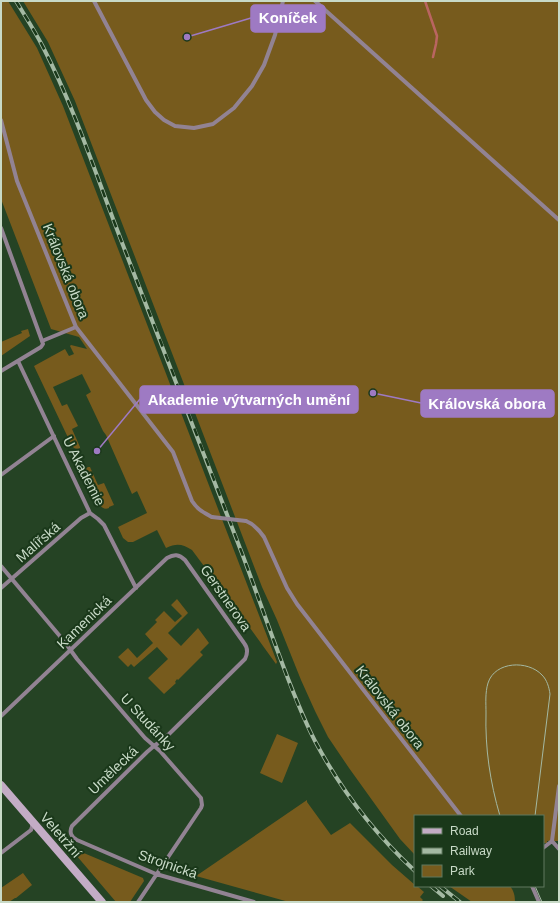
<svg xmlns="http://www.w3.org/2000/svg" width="560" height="903" font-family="Helvetica,sans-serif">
	<rect width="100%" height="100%" fill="#254324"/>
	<path fill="#775b1d" d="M1 1H8L37 48 63 106 250 592 277 662 276 664 242 617 192 550C182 544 177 543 166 548L157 530 133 542H128L123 538 118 527 147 513 137 491 132 494 106 435 103 431 86 395 91 392 82 374 53 387 62 406 67 404 78 426 72 429 80 447V448C76 450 74 448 72 446L34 366 65 349 69 356 74 354 70 346 71 345 87 349 79 337 51 329 1 199Z
		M23 1H559V841H547V843H543V816H415V855L400 839 349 768 328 737 315 711 301 680 277 620 262 587 75 101 48 42Z
		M28 329 30 336 1 356V342L22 333 21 331Z
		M88 467H90L98 485 104 483 114 505 109 507V508C105 510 102 508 99 504L85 473V469Z
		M177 599 188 613 168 633 181 646 198 628 209 643 200 652 203 655 178 680 177 679 175 682 176 683 164 694 148 678 168 659 157 647 134 667 131 664 128 667 118 657 128 648 137 658 153 643 145 634 157 622 155 620 164 611 175 622 182 616 171 605Z
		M277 734 298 743 282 783 260 773Z
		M307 800V802L331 835 350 823 392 865 415 885V886H417L424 892 420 897 423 900 422 901 423 902H289L196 876Z
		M79 851 143 878 144 881 130 902H116L76 855Z
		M23 873 32 885 16 898H15L9 902H1V888Z
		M449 886H510C514 891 515 896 515 902H472Z"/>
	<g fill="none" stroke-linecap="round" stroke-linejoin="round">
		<path stroke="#ba6561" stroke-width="2.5" d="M425 1 437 36 436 44 433 57"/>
		<path stroke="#928393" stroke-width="4" d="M94 1 146 100 155 112 164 120 175 126 194 128 213 124 234 108 252 86 264 65 275 35 283 1
			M315 1 559 220
			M1 120 17 181 76 327 173 452 192 501C198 510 203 512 212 517
			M1 228 42 341
			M42 341 76 327
			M18 361 90 513 98 519 104 525 136 588
			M1 371 41 347 43 344 42 341
			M1 475 54 436
			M246 521C254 524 259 530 264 537L287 588 297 604 461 816
			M1 566 64 641 77 659 145 738 160 751 201 798 202 805 201 808 138 902
			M1 588 81 518 90 513
			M1 716 167 558C174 554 179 554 185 560L244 643C248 648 248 653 245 659L164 739 154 746 147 752 72 826C69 832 71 837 77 840L156 874 254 902
			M552 841 559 849
			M543 848 552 841 559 786
			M1 853 31 830 32 827V823
			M532 886 539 902"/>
		<path stroke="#c3acc5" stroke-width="8" d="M1 785 102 902"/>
		<path stroke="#a4b9a3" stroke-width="1" d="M500 816C490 782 485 748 486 713 486 703 485 693 488 683 495 661 528 660 542 675 547 680 549 687 550 694L535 816
			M535 886 542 902"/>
		<g stroke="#a4b9a3" stroke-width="4">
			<path id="rail" d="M16 1C25 16 35 31 43 47 75 109 96 175 121 240 162 345 203 450 243 556 255 588 266 620 278 652 289 682 300 712 315 741 341 790 375 834 415 871
				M431 886 443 896
				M440 886 460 902"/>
		</g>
		<use href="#rail" stroke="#1a381a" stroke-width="2.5" stroke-dasharray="8" stroke-linecap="butt"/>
		<path stroke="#928393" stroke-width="4" d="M212 517 246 521"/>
	</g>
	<g text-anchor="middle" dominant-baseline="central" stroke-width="4" stroke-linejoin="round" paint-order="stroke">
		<g font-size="14" fill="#c8dac7" stroke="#1a381a">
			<text transform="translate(66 271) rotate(68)">Královská obora</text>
			<text transform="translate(84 471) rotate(63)">U Akademie</text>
			<text transform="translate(38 542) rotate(-41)">Malířská</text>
			<text transform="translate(226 598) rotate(55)">Gerstnerova</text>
			<text transform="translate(84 622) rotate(-44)">Kamenická</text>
			<text transform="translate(390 707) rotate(52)">Královská obora</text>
			<text transform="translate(148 722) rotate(47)">U Studánky</text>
			<text transform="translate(113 770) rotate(-44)">Umělecká</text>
			<text transform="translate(61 835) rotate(49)">Veletržní</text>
			<text transform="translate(168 864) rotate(19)">Strojnická</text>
		</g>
	</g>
	<path fill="none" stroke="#9e7ac3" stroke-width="1.5" d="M187 37L251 18M97 451L140 399M373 393L421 403"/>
	<g fill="#9e7ac3" stroke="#1a381a" stroke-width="1.5">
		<circle cx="187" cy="37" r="4"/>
		<circle cx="97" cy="451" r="4"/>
		<circle cx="373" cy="393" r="4"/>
	</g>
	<g fill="#9e7ac3" stroke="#9e7ac3" stroke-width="1.5">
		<rect x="251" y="5" width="74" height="27" rx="4"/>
		<rect x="140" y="386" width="218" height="27" rx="4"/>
		<rect x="421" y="390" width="133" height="27" rx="4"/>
	</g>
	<g font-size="15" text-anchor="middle" font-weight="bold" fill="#fff">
		<text x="288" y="23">Koníček</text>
		<text x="249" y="405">Akademie výtvarných umění</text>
		<text x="487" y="409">Královská obora</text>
	</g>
	<rect width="560" height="903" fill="none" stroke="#c8dac7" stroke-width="4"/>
	<rect x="414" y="815" width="130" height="72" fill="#1a381a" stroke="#60795f"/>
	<rect x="422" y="828" width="20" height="6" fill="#c3acc5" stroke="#60795f"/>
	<text x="450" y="835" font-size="12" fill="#c8dac7">Road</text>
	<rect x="422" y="848" width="20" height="6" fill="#a4b9a3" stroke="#60795f"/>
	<text x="450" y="855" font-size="12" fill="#c8dac7">Railway</text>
	<rect x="422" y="865" width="20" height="12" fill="#775b1d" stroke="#60795f"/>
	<text x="450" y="875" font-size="12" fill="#c8dac7">Park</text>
</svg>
